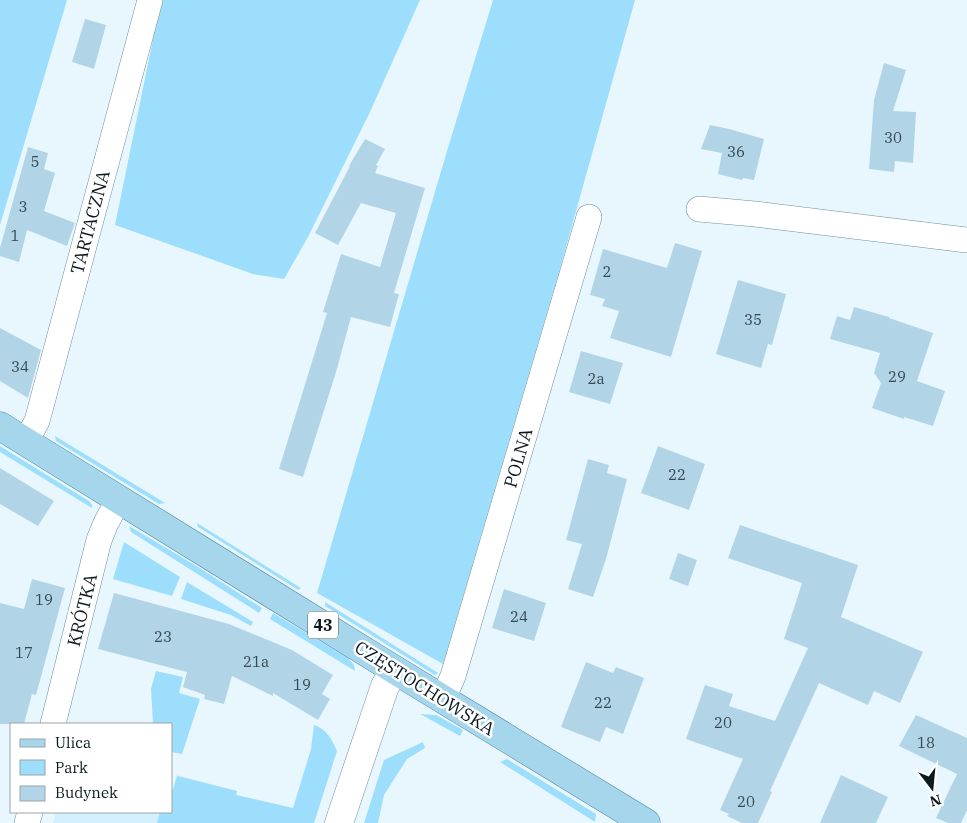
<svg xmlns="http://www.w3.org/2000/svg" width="967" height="823" font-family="'IBM Plex Serif',serif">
	<rect width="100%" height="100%" fill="#e8f7fe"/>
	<path fill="#d4effd" d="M177 775 237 791 236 795 293 809 289 823H53L56 812H171V789H172Z"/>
	<path fill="#9ddefd" d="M0 0H67L0 225Z
		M161 0H420L370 112 308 237 284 279 253 274 115 225Z
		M493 0H635L559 272 443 664 317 593 447 151Z
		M55 436 165 503 159 504 56 441Z
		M0 446 89 501 92 505V508L0 452Z
		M197 523 301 588 298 590 198 527Z
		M129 526 195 565 262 608 259 613 131 532Z
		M124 542 180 577 172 596 113 579Z
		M187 582 253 622 251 626 231 615 181 599Z
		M325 602 438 673 435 675 325 606Z
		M273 613 348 658 354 665 355 671 270 619Z
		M156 671 183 677 179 693 200 699 182 754 171 752V724H153L151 689Z
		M420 714 436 715 463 730 460 736Z
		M314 725C327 729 332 740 337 751L314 823H157L160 812H171V790H173L177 776 237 791 236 795 293 808 311 749Z
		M423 742 425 748 407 759 384 795 378 823H364L384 760Z
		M507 759 596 814 595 822 500 762Z"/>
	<path fill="#b1d5e7" d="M85 19 106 25 94 69 72 62Z
		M884 63 906 70 893 111 916 112 913 163 895 161 894 172 869 169 874 100Z
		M710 125 729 129 764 139 754 180 743 178 742 180 718 174 722 153 701 149Z
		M365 139 385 149 376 165 378 166 375 173 425 188 394 293 399 294 390 327 351 317 336 372 303 477 279 469 327 313 323 312 341 254 380 267 396 213 361 203 338 245 315 233 350 166H349Z
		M28 147 48 153 44 169 55 173 44 211 75 223 67 246 27 230 19 262 0 256V248Z
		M675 243 702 251 671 357 610 338 619 311 602 306 605 299 590 295 603 249 667 268Z
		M738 280 786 294 772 345 768 344 761 368 716 354Z
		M854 307 889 317V318L933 333 917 381 945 391 933 426 904 417V419L872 408 881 383 874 373 880 353 830 339 837 316 850 320Z
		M0 328 41 350 28 398 0 381Z
		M581 351 623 363 610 404 569 392Z
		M658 446 705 464 689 510 641 493Z
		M588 459 609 465 607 473 627 479 606 559 593 597 568 589 582 544 566 540Z
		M0 468 54 501 38 526 0 504Z
		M740 525 858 565 841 617 923 652 900 703 874 691 868 705 819 683 770 791 772 792 758 823H742L727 816 729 814 720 810 743 759 686 739 705 685 733 694 729 706 775 721 808 648 784 639 802 583 728 558Z
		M678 553 697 560 688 586 669 579Z
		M32 579 65 588 36 695 32 694 24 724H0V603L24 609Z
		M504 589 546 603 534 641 492 628Z
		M114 593 229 624 292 650 333 675 322 694 330 699 318 720 273 693V696L232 676 224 704 204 699 205 695 183 687 187 672 98 649Z
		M586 662 613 673 616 667 644 678 623 734 606 727 600 742 561 727Z
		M916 715 967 738V810L961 823H948L936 818 957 774 899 746Z
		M841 775 888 797 876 823H820Z"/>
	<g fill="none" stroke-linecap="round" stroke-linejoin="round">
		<g stroke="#6c8fa0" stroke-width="26">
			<path id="street" d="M699 209 755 214 967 240
				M26 441 37 421 150 0
				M443 699 453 676 589 217
				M53 724 99 540 106 523 119 499
				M27 823 30 812"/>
		</g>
		<g stroke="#6c8fa0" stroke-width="29">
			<path id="secondary" d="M339 823 385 686 395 670"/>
		</g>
		<g stroke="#49829c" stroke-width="29">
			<path id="primary" d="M0 426 395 670 646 823"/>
		</g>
		<use href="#street" stroke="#fff" stroke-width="25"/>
		<use href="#secondary" stroke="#fff" stroke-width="28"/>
		<use href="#primary" stroke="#a6d6ec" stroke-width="28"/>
	</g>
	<g text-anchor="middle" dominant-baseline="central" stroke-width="5" stroke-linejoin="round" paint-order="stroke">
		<g font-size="15" fill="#354952">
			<text x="893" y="137">30</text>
			<text x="736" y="151">36</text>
			<text x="35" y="161">5</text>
			<text x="23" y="206">3</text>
			<text x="15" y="235">1</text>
			<text x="607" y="271">2</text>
			<text x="753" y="319">35</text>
			<text x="20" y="366">34</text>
			<text x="897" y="376">29</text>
			<text x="596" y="378">2a</text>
			<text x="677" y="474">22</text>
			<text x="44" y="599">19</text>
			<text x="519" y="616">24</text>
			<text x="163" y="636">23</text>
			<text x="24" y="652">17</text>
			<text x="256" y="661">21a</text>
			<text x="302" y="684">19</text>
			<text x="603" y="702">22</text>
			<text x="723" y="722">20</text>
			<text x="926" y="742">18</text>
			<text x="746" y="801">20</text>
		</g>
		<rect fill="#fff" stroke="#555f63" stroke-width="1" x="308" y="611.5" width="30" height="27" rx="4"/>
		<g font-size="16" font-weight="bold" fill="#0c1a20">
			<text x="323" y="625">43</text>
		</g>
		<g font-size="18" fill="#0c1a20" stroke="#fff">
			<text transform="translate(90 222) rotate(-75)">TARTACZNA</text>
			<text transform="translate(518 458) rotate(-74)">POLNA</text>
			<text transform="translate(82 610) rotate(-76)">KRÓTKA</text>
			<text transform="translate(425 688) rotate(32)">CZĘSTOCHOWSKA</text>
		</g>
	</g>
	<rect x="10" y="723" width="162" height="90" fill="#ffffff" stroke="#9ea3a6"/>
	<rect x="20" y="739" width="25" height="8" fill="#a6d6ec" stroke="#9ea3a6"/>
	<text x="55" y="748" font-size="15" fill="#0c1a20">Ulica</text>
	<rect x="20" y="760" width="25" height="15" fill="#9ddefd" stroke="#9ea3a6"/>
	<text x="55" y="773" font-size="15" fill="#0c1a20">Park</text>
	<rect x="20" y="786" width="25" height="15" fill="#b1d5e7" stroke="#9ea3a6"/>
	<text x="55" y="798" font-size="15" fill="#0c1a20">Budynek</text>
	<g transform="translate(932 788) rotate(164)" stroke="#ffffff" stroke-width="4" paint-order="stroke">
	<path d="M0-4L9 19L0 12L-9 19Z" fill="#0c1a20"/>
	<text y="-8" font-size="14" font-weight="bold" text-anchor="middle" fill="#0c1a20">N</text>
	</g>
</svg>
